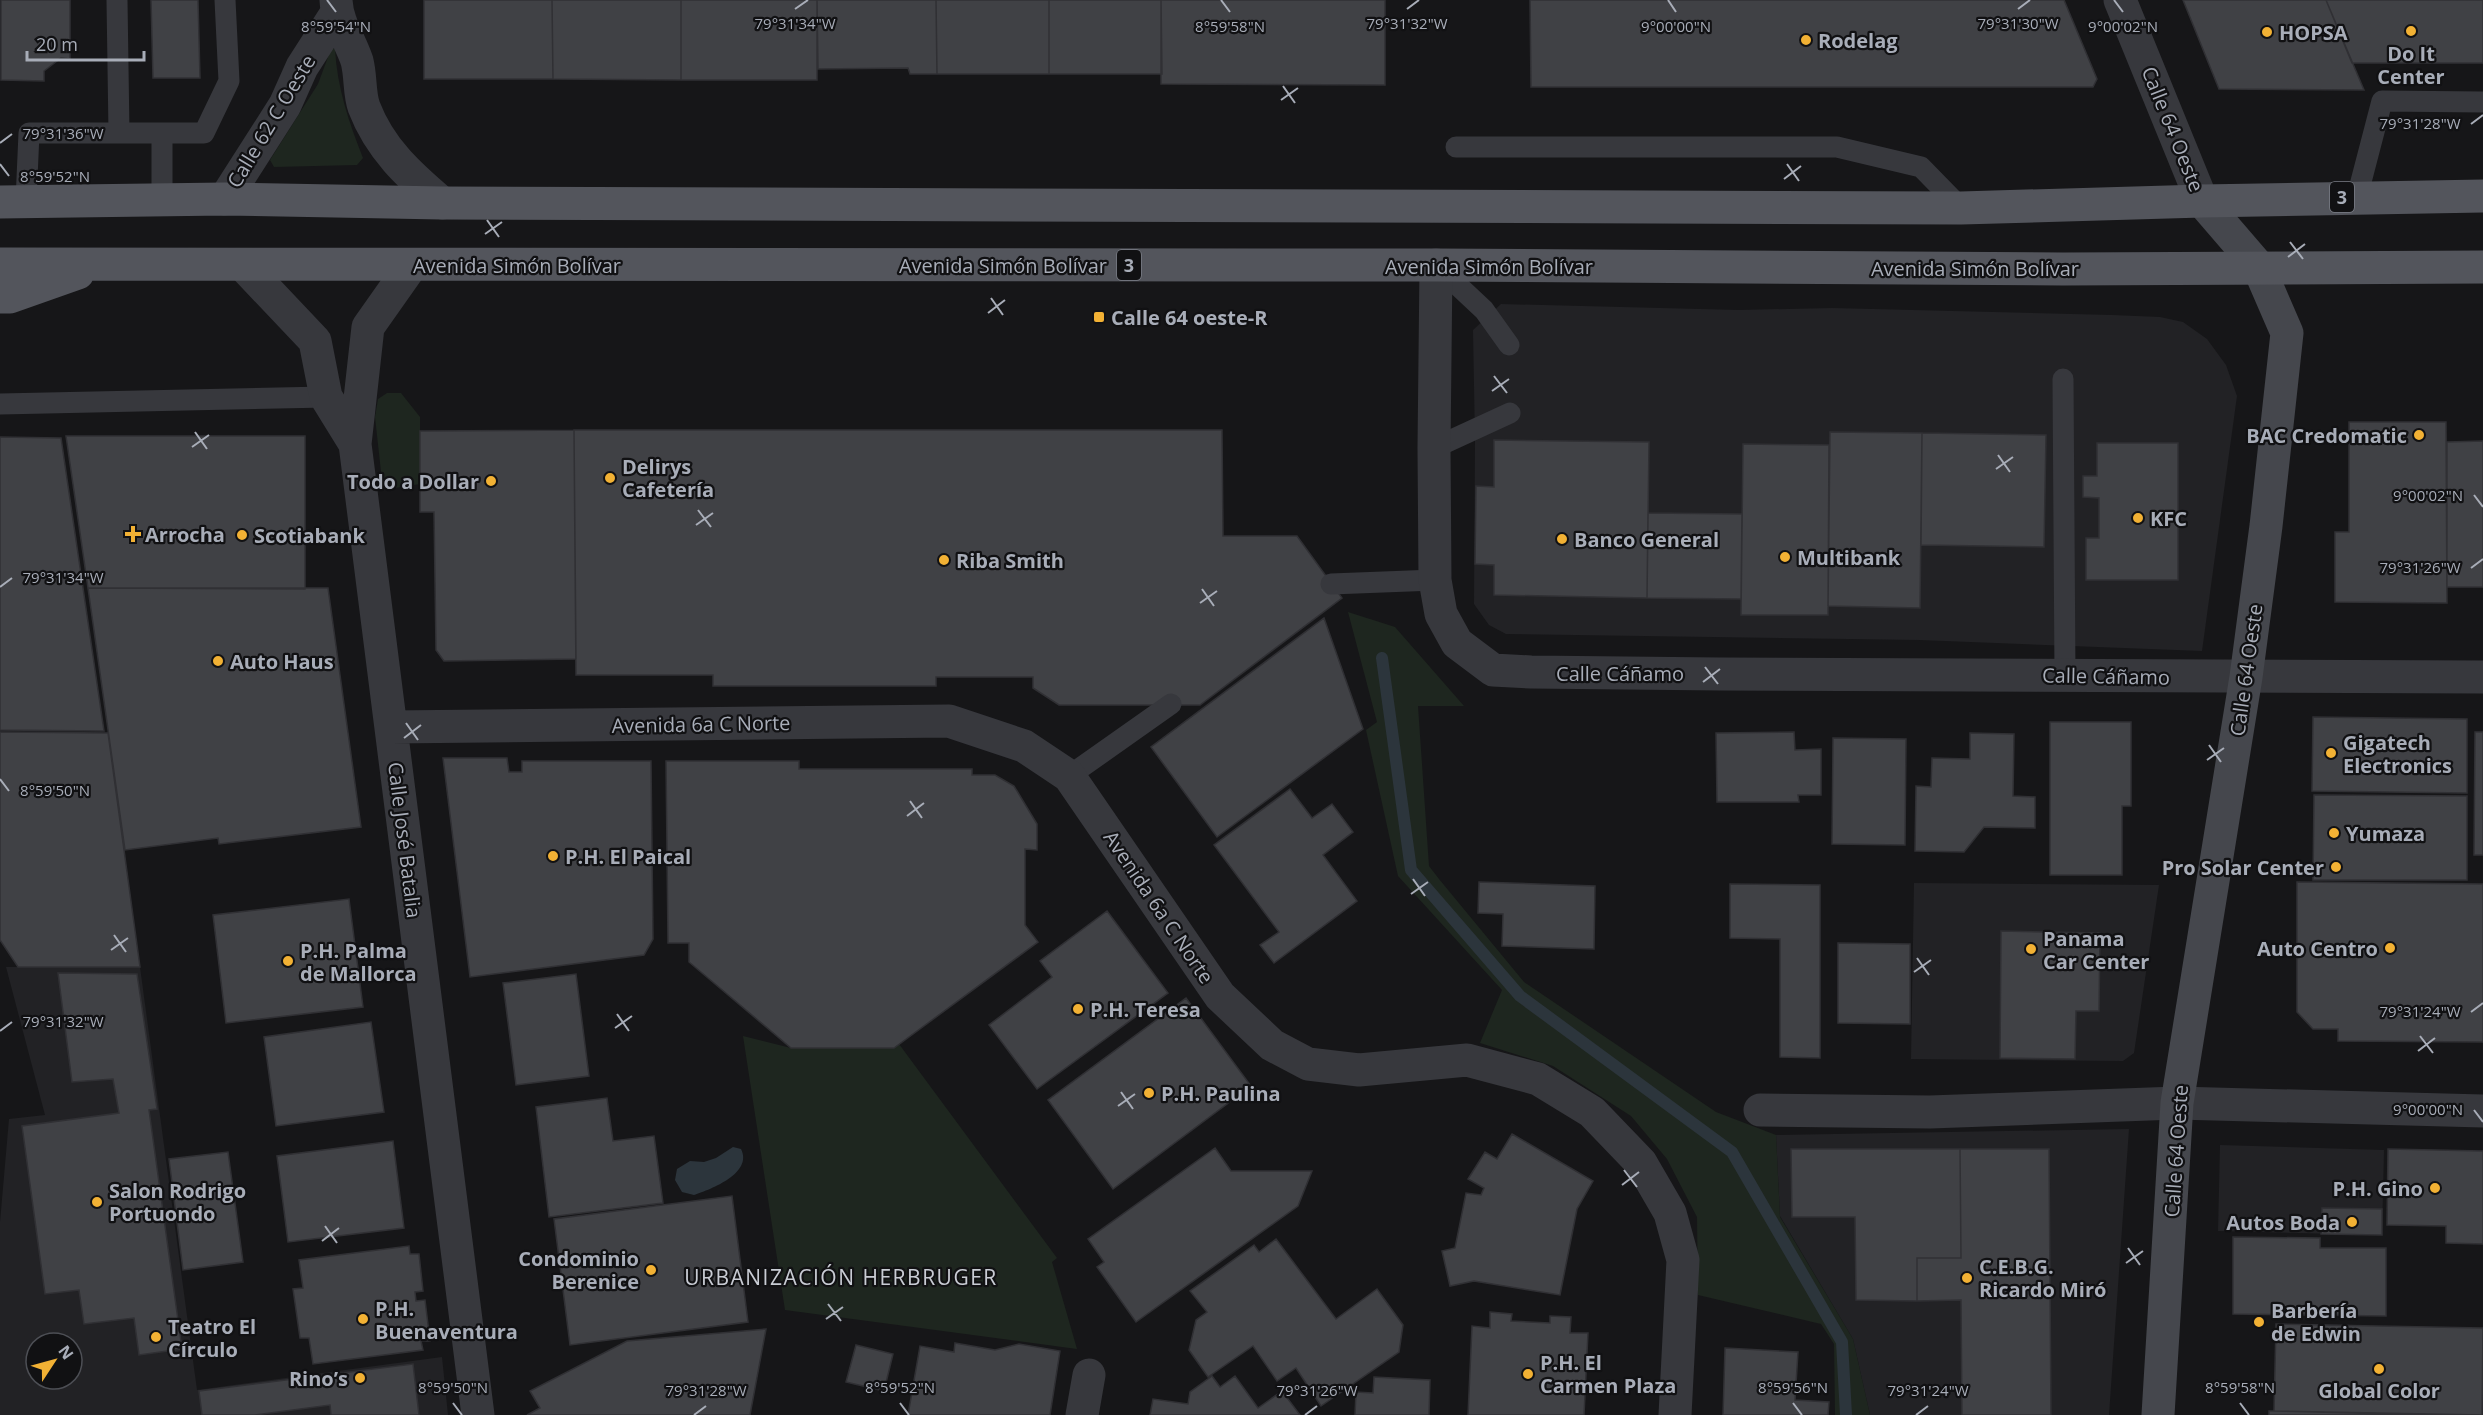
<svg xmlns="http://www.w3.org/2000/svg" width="2483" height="1415" font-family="'Open Sans',sans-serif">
	<rect width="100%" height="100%" fill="#161618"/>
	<path fill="#222225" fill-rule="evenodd" d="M1501 304 1739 310 1832 308 2112 315 2160 317 2183 322 2207 339 2226 365 2237 396 2202 651 1919 640 1506 634 1489 625 1474 604 1475 441 1473 330Z
		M1914 883 2159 885 2134 1053 2123 1061 1911 1059Z
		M6 967H140L197 1390 442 1357 448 1415H0V1222L9 1119 45 1115ZM36 1343H72V1379H36Z
		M2129 1129 2109 1415H1870L1853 1339 1780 1216 1776 1135Z
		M2220 1145 2384 1150 2382 1235 2218 1231Z"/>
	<path fill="#1e261f" d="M331 49H335C337 87 349 123 363 158L357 165 274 167 270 160 318 84Z
		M387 393H401L420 417V484L383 490 375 417 378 399Z
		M1348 612 1395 627 1464 706H1418L1429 866 1439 879 1524 982 1716 1112 1776 1135 1780 1217 1853 1339 1870 1415H1835L1834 1344 1821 1324 1698 1295 1697 1217 1667 1159 1631 1116 1553 1066 1480 1043 1502 990 1398 876 1366 730 1377 722Z
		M743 1036 791 1048H894L899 1044 1057 1258 1052 1262 1077 1349 785 1310Z"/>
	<path fill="#2c353c" d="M733 1147 741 1149C753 1173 712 1189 694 1195L682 1192 675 1180 677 1169 690 1161 704 1162 716 1158Z"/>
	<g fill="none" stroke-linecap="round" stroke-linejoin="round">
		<path stroke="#2c353c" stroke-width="12" d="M1382 658 1411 870 1520 996 1732 1152 1842 1342 1846 1415"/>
	</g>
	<path fill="#404145" stroke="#303034" stroke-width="1.5" d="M1 0H70V59L61 58 44 71V81L1 80Z
		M151 0H198L200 78H153Z
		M424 0H552L553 79H424Z
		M552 0H681V80L553 79Z
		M681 0H817V80H681Z
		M817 0H936L937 74H910L908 68 818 69Z
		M936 0H1049V74H937Z
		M1049 0H1161L1162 74H1049Z
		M1161 0H1385V85L1161 84Z
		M1530 0H2064L2097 79 2093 87H1531Z
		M2183 0H2326L2364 90 2219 89Z
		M2326 0H2483V63H2352Z
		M2349 422H2446L2447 603 2335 602V532H2349Z
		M574 430 576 659 444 661 436 650 434 512H420V431Z
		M574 430H1222L1223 536H1297L1342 598 1200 705H1059L1033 688V677H936V686H713V675H576Z
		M1830 432 1922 433 1920 608 1828 606Z
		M1922 433 2046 435 2044 547 1921 545Z
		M66 436H305V589L88 588Z
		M0 437 61 438 104 731 0 730Z
		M1494 440 1649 442 1647 598 1494 595V565L1475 564 1476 486 1494 487Z
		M2483 441V587H2447V442Z
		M2097 443H2178V580H2086V538H2099V498L2083 497V476H2097Z
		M1743 444 1829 445 1828 615H1741Z
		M1648 513 1742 514 1741 599 1647 598Z
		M88 588H328L361 827 219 844 218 838 125 850Z
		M1324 618 1363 729 1217 837 1151 747Z
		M2313 717 2467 719V793L2312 791Z
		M2050 722H2131V806H2122V875H2050Z
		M0 732 108 733 140 967H18L0 940Z
		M1794 732 1795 750 1821 749V795H1798L1799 802H1717L1716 733Z
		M2475 732H2483V855H2474Z
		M1970 733 2014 734 2013 796 2035 797V828L1984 827 1964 852 1915 851 1916 786 1931 787 1932 758 1970 759Z
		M1833 738 1906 739 1905 845 1832 844Z
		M443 758H507L509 772H522V761H651L653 939 644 955 470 977Z
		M666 761H799V769H972V775H995L1014 786 1037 824V850L1025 849V925L1038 942 894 1048H791L689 962V943H668Z
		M1290 789 1312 818 1332 804 1353 832 1323 855 1357 901 1274 963 1260 945 1279 932 1214 845Z
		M2314 795 2467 796V880H2313Z
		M1479 882 1595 886 1594 949 1502 946 1503 914 1478 913Z
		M2297 882 2483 884V1042L2338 1041V1029H2313L2297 1012Z
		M1730 884 1820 885V1058L1780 1057V939L1730 938Z
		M349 899 363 1007 226 1023 213 915Z
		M1107 911 1168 993 1037 1089 989 1025 1052 977 1040 961Z
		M2001 931 2100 933 2099 1011H2076L2075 1059 2000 1058Z
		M1838 943 1910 944V1024L1838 1023Z
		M58 973 137 974 157 1109 149 1110 182 1349 139 1355 134 1318 84 1324 79 1290 45 1294 22 1126 119 1113 113 1079 72 1082Z
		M576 974 589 1076 516 1085 503 983Z
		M1186 998 1251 1086 1113 1189 1048 1100Z
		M371 1022 384 1112 276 1126 264 1037Z
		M607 1098 613 1141 654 1136 663 1203 549 1217 536 1107Z
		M1512 1134 1593 1181 1577 1209 1560 1295 1474 1281 1450 1286 1442 1251 1455 1248 1466 1193 1481 1195 1484 1188 1468 1179 1485 1152 1497 1159Z
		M393 1141 404 1228 288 1242 277 1156Z
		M1215 1148 1231 1171H1312L1298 1206 1136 1322 1097 1267 1104 1262 1088 1239Z
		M1791 1149H1960L1961 1258H1917V1301L1856 1300 1855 1217H1792Z
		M1960 1149H2049L2051 1415H1962L1961 1300 1917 1301V1258H1961Z
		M2388 1149 2483 1151V1244L2446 1243V1226L2387 1225Z
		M228 1152 243 1262 183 1270 169 1159Z
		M732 1196 748 1322 570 1345 554 1219Z
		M2322 1208 2382 1209V1235L2321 1234Z
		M2233 1237 2320 1238V1248H2386V1316L2233 1314Z
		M1276 1239 1336 1319 1377 1289 1403 1325 1399 1352 1321 1406 1296 1368 1277 1381 1253 1346 1208 1377 1189 1350 1196 1320 1207 1312 1190 1291 1254 1245 1259 1252Z
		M409 1246 410 1254H419L423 1291 415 1292 416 1301 425 1300 430 1341H421L423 1350 313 1364 309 1338H300L293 1289 303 1288 299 1260Z
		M1490 1312 1512 1314 1511 1321 1550 1323V1316L1571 1317 1570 1333H1588L1584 1415H1468L1472 1326 1490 1328Z
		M2276 1324 2483 1328 2482 1415 2274 1411Z
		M766 1329 750 1415H527L540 1408 530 1391 627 1341Z
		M955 1343 995 1350 1019 1344 1060 1351 1050 1415H908L920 1346 954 1352Z
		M856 1345 893 1354 884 1391 846 1382Z
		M1725 1348 1798 1352 1795 1400 1829 1402 1828 1415H1723Z
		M413 1364 419 1415H331L330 1405 255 1415H202L199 1391Z
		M1212 1376 1220 1387 1235 1376 1258 1408 1282 1391 1300 1415H1150L1153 1399 1188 1404 1190 1392Z
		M1374 1377 1430 1380 1429 1415H1355L1356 1392 1373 1393Z
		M2269 1411H2274L2434 1415H2269Z"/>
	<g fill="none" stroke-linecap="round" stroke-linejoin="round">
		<path stroke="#37383d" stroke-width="21" d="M117 0 119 133H204L229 81 225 0
			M1456 147H1837L1921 167 1961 208
			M2357 197 2382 101 2483 102
			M162 200V133
			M26 201 29 133H119
			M1436 265 1484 310 1509 345
			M2063 379 2065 676
			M0 404 326 397
			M1434 448 1510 413
			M1331 584 1435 580
			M1069 776 1171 704"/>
		<path stroke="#37383d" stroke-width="33" d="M336 0C337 23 350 40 357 61 361 76 359 93 364 107 380 149 409 175 442 203
			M2120 0 2202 201
			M225 199 285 105 302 67 336 14
			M243 265 315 341 326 397 355 444
			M1436 265 1434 448 1435 580 1441 614 1457 643 1493 670 1531 672 1720 674 2483 677
			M411 266 368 327 355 444 478 1415
			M391 727 949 721 1024 746 1069 776 1220 996 1272 1045 1308 1064 1359 1070 1467 1060 1538 1079 1592 1112 1641 1163 1670 1213 1683 1260 1675 1415
			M1760 1110 1930 1112 2177 1103 2483 1111
			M1082 1415 1089 1375"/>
		<path stroke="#45474d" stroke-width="33" d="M2158 1415 2177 1103 2246 677 2266 526 2287 333 2258 266 2202 201"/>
		<path stroke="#53555c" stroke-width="33" d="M0 202 225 199 442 203 1961 208 2202 201 2483 196
			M0 264 1436 265 2063 269 2483 267
			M0 297H10L78 273"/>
	</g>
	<path fill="none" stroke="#a8adb8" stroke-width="2" d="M327 0 336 12M1221 0 1230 12M1668 0 1676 12M2114 0 2123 12M795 9 808 0M1407 9 1419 0M2018 9 2030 0M1283 86 1295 103M1281 100 1298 88M2471 124 2483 115M0 143 12 134M0 164 9 176M1787 164 1799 181M1784 179 1801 166M487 220 499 237M485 234 502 222M2290 242 2303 259M2288 257 2305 244M991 298 1003 315M988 313 1005 300M1494 376 1507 393M1492 391 1509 379M195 432 207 449M192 447 209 435M1998 455 2010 472M1996 469 2013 457M2474 495 2483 507M698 510 711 527M696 525 713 513M2471 568 2483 559M0 587 12 578M1202 589 1214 606M1200 603 1217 591M1705 667 1718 684M1703 682 1720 669M406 723 418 740M404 738 421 725M2209 745 2221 762M2207 760 2224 748M0 779 9 791M910 801 922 818M907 816 924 803M1413 879 1425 896M1411 894 1428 882M114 935 126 952M111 950 128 938M1917 958 1929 975M1914 972 1931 960M2471 1012 2483 1003M617 1014 629 1031M615 1028 632 1016M0 1031 12 1022M2420 1036 2433 1053M2418 1051 2435 1038M1121 1092 1133 1109M1118 1106 1135 1094M2474 1110 2483 1122M1624 1170 1637 1187M1622 1185 1639 1172M325 1226 337 1243M322 1241 339 1228M2128 1248 2140 1265M2126 1263 2143 1251M828 1304 841 1321M826 1319 843 1307M453 1403 462 1415M900 1403 909 1415M1793 1403 1802 1415M2240 1403 2249 1415M694 1415 706 1406M1305 1415 1317 1406M1916 1415 1928 1406"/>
	<g fill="#f2b134" stroke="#111113" stroke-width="2">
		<circle cx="2411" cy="31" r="6"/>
		<circle cx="2267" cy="32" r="6"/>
		<circle cx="1806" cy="40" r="6"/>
		<rect x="1093" y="311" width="12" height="12" rx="3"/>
		<circle cx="2419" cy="435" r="6"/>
		<circle cx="610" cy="478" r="6"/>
		<circle cx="491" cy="481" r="6"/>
		<circle cx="2138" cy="518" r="6"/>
		<path d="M130 525h6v6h6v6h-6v6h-6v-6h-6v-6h6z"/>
		<circle cx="242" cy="535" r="6"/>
		<circle cx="1562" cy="539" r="6"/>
		<circle cx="1785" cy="557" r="6"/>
		<circle cx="944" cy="560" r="6"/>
		<circle cx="218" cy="661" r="6"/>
		<circle cx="2331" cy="753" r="6"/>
		<circle cx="2334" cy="833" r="6"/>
		<circle cx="553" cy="856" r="6"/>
		<circle cx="2336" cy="867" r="6"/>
		<circle cx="2390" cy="948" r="6"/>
		<circle cx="2031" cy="949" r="6"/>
		<circle cx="288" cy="961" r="6"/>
		<circle cx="1078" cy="1009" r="6"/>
		<circle cx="1149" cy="1093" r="6"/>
		<circle cx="2435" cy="1188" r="6"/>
		<circle cx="97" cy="1202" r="6"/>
		<circle cx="2352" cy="1222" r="6"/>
		<circle cx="651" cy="1270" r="6"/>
		<circle cx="1967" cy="1278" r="6"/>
		<circle cx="363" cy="1319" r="6"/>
		<circle cx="2259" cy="1322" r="6"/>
		<circle cx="156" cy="1337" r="6"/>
		<circle cx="2379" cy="1369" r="6"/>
		<circle cx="1528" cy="1374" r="6"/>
		<circle cx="360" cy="1378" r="6"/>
	</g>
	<g text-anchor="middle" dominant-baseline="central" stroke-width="4.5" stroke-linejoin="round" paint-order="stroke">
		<g fill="#111113" stroke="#7b7e86" stroke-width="1.5">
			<rect x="2330" y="182" width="24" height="30" rx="4.5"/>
			<rect x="1117" y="250" width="24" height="30" rx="4.5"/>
		</g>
		<g font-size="18" font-weight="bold" fill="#a8adb8">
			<text x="2342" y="197">3</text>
			<text x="1129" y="265">3</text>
		</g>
		<g font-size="20" font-weight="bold" fill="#a8adb8" stroke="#111113" text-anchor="start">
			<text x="2279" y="32">HOPSA</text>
			<text x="1818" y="40">Rodelag</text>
			<text x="2411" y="53" text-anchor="middle">Do It<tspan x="2411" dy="23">Center</tspan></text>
			<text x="1111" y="317">Calle 64 oeste-R</text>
			<text x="2407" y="435" text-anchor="end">BAC Credomatic</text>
			<text x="622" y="466">Delirys<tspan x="622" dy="23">Cafetería</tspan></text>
			<text x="479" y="481" text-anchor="end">Todo a Dollar</text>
			<text x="2150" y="518">KFC</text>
			<text x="145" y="534">Arrocha</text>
			<text x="254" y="535">Scotiabank</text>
			<text x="1574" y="539">Banco General</text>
			<text x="1797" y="557">Multibank</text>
			<text x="956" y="560">Riba Smith</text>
			<text x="230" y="661">Auto Haus</text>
			<text x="2343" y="742">Gigatech<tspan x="2343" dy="23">Electronics</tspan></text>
			<text x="2346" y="833">Yumaza</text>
			<text x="565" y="856">P.H. El Paical</text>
			<text x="2324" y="867" text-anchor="end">Pro Solar Center</text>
			<text x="2043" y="938">Panama<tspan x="2043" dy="23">Car Center</tspan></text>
			<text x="2378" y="948" text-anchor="end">Auto Centro</text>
			<text x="300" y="950">P.H. Palma<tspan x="300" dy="23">de Mallorca</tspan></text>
			<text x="1090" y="1009">P.H. Teresa</text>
			<text x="1161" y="1093">P.H. Paulina</text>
			<text x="2423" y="1188" text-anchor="end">P.H. Gino</text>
			<text x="109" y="1190">Salon Rodrigo<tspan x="109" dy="23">Portuondo</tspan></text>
			<text x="2340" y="1222" text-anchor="end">Autos Boda</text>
			<text x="639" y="1258" text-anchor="end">Condominio<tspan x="639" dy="23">Berenice</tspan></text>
			<text x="1979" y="1266">C.E.B.G.<tspan x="1979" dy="23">Ricardo Miró</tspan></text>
			<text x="375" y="1308">P.H.<tspan x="375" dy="23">Buenaventura</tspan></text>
			<text x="2271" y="1310">Barbería<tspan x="2271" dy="23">de Edwin</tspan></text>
			<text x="168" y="1326">Teatro El<tspan x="168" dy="23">Círculo</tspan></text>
			<text x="1540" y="1362">P.H. El<tspan x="1540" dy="23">Carmen Plaza</tspan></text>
			<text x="348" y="1378" text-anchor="end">Rino’s</text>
			<text x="2379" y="1390" text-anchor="middle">Global Color</text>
		</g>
		<g font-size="20" fill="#a8adb8" stroke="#111113">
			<text transform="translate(271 121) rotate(-59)">Calle 62 C Oeste</text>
			<text transform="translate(2173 129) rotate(68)">Calle 64 Oeste</text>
			<text x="517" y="265">Avenida Simón Bolívar</text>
			<text x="1003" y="265">Avenida Simón Bolívar</text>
			<text x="1489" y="266">Avenida Simón Bolívar</text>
			<text x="1975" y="268">Avenida Simón Bolívar</text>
			<text transform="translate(2246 670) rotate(-82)">Calle 64 Oeste</text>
			<text x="1620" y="673">Calle Cáñamo</text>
			<text transform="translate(2106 676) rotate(1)">Calle Cáñamo</text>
			<text transform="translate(701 724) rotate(-1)">Avenida 6a C Norte</text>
			<text transform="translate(405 840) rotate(83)">Calle José Batalia</text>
			<text transform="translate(1159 907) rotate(56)">Avenida 6a C Norte</text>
			<text transform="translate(2176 1151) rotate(-86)">Calle 64 Oeste</text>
		</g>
		<g font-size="21" letter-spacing="1.5" fill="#c9ccd4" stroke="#111113">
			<text x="841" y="1277">URBANIZACIÓN HERBRUGER</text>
		</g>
	</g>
	<g font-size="15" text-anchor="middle" fill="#a8adb8" stroke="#111113" stroke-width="4.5" stroke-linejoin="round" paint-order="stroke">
		<text x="795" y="29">79°31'34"W</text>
		<text x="2018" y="29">79°31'30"W</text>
		<text x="1407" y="29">79°31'32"W</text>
		<text x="1676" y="32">9°00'00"N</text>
		<text x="2123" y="32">9°00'02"N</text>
		<text x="336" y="32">8°59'54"N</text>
		<text x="1230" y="32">8°59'58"N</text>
		<text x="2420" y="129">79°31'28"W</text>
		<text x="63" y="139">79°31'36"W</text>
		<text x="55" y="182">8°59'52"N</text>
		<text x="2428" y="501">9°00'02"N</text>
		<text x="2420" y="573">79°31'26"W</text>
		<text x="63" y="583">79°31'34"W</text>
		<text x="55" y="796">8°59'50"N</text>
		<text x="2420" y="1017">79°31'24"W</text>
		<text x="63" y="1027">79°31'32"W</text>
		<text x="2428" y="1115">9°00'00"N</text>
		<text x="453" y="1393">8°59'50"N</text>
		<text x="900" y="1393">8°59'52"N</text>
		<text x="1793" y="1393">8°59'56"N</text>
		<text x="2240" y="1393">8°59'58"N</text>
		<text x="706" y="1396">79°31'28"W</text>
		<text x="1317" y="1396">79°31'26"W</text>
		<text x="1928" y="1396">79°31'24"W</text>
	</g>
	<g transform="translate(54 1361) rotate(54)"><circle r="28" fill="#111113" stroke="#4d4f55" stroke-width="1.5"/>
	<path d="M0-4.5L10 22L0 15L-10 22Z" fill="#f2b134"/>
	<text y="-9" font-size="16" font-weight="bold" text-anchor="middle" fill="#a8adb8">N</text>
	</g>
	<path d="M27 51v9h117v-9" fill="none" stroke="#a8adb8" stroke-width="3"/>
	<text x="36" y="51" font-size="18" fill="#a8adb8" stroke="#111113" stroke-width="4.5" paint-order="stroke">20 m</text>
</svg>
